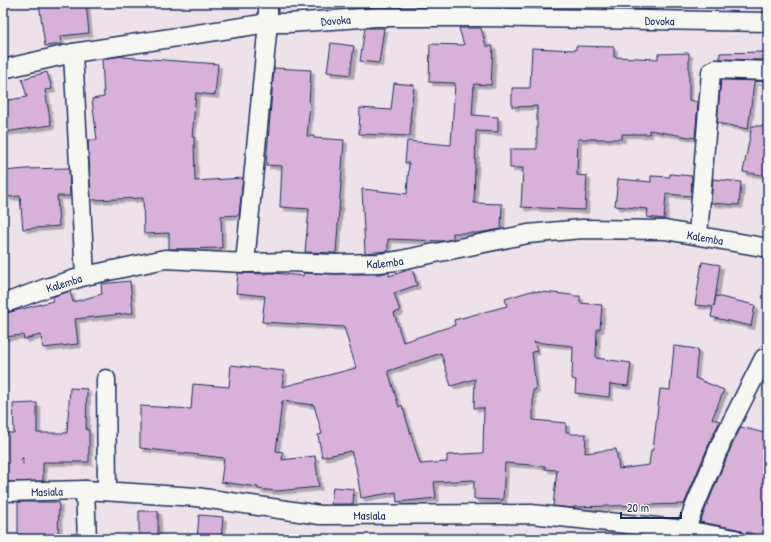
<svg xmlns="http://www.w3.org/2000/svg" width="771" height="542" font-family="'Patrick Hand',sans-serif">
	<defs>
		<filter id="shadow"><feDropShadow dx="3.5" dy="3.5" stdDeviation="0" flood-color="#0004"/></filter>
	</defs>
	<rect width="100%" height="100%" fill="#ede1ea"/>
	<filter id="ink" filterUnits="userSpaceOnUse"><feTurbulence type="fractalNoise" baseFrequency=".025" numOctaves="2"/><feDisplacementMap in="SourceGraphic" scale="8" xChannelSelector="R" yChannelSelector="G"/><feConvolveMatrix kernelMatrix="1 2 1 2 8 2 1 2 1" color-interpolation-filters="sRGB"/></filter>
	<g filter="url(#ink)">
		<path fill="#d8b1d8" stroke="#1b2f5e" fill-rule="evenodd" filter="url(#shadow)" d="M39 3H86L89 33 60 36 61 44 45 46Z
			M452 3H475L476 6H453Z
			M604 3H624V7L664 10 604 9Z
			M365 28H384L379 63 360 61Z
			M459 28H481L486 46H493L491 85 474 84 472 115 498 117V132L476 131 474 203 502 204 501 229 478 233H453V239L442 241 388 239V251L365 253 362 189 407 194 409 163H405L407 141 451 145 455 83 429 82 430 44 464 45Z
			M331 43 354 46 350 75 327 72Z
			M576 46 614 47V57L658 59V54L689 53V100L698 102 695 138 649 130V134H622V139H578L577 175 587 176 585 210 521 207 523 168H510V149H537V106L512 107V88H530L532 48 576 50Z
			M764 52V60L720 59V53Z
			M123 56V57L218 64 215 95 196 93 192 137H194L195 181 243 178 239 215 221 216 222 248 169 249V233L144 234 143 198 91 200 88 140H97L92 99 104 97 102 59Z
			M274 68 311 70 309 103H310L307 136H314V138L344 140 336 253 305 252 309 209 280 207 282 166 266 165Z
			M47 72 52 89 45 90 51 125 5 132 3 119V101L27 97 22 79Z
			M721 80 763 81 754 82 748 129 717 123Z
			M394 83 414 85 410 120H411L410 136 359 134 360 108 391 110Z
			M752 126H768V176L743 172Z
			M69 168 70 196H57L59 226 23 229 20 196 7 197 4 171 26 169Z
			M670 174 692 176 691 196 666 194 664 219 647 217 648 209 615 206 618 179 651 182V176L670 177Z
			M713 179 741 182 739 205 711 203Z
			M702 262 720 265 714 306 716 296 755 305 751 326 711 317 713 307 695 305Z
			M412 269 417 285 394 293 400 311 394 313 403 342 455 325 454 320 507 306 505 299 531 291 573 295V296H580V303L602 305 600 329H597L596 358 631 363 628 386 610 384 609 397 575 393 576 380 572 379 573 346 534 342 537 351 532 352 536 390H533V420L566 423V432H570V434H586L585 453 616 449 619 469 649 465 651 450H653L660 389 670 390 674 346 698 349 695 378 724 390 712 419 720 421 712 437 684 504 573 507V508L553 506 557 470 545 469V466L505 463 503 500 474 499V480L434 482 436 498 397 502 396 492 361 498 356 467 351 451 322 457 318 435 322 434 314 405 282 401 276 451 283 452 282 460 315 456 319 487 277 491 258 489V487L221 482 224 458 140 448V406L191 409 193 384 229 387 231 365 284 371 282 387 356 368 344 327 262 322 265 296 236 293 238 273 267 274V273H274L303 276 304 273 335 274H379L389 272V276ZM441 353 451 386 475 379 474 408H484L483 453 447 455V462L420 464 402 405 399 407 388 371Z
			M130 281 133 313 75 319 78 344 43 348 41 335 24 339 23 335 3 337V314L53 301 52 297 70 291 73 302 102 294 101 284Z
			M70 388 87 389 86 430H89V462H43V481L3 482V433H14L13 404 37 403V433H67Z
			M741 427 768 434V539L747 532 745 539V535L742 531 737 529 700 522 732 445Z
			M333 487 354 489 353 504H331Z
			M18 502H59L58 539H18Z
			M139 511H158V536H139Z
			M199 515 223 517 221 539H197Z"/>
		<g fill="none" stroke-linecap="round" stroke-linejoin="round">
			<g stroke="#1b2f5e" stroke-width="21">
				<g id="minor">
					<path d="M73 53 85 276"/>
					<path id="s1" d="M3 69 73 53 268 23H288L376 17H479L768 22"/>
					<path d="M698 235 711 72 716 69 768 71"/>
					<path d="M245 263 268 23V3"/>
					<path id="s2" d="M3 302 11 301 46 288 85 276 165 259 245 263 289 262 335 264 379 263 396 261 528 234 582 229 665 230 768 248"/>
					<path d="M106 379 107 491"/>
					<path d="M85 490 87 539"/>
					<path id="s3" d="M3 492 85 490 196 497 320 515 531 514 685 530 735 539"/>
					<path d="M685 530 722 441 764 358"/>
				</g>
			</g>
			<use href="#minor" stroke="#f6f6f2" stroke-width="18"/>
		</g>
	</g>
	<g text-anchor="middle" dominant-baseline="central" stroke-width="3.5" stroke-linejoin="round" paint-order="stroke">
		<g font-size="10" fill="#4a507c">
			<text x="23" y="460">1</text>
		</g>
		<g font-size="12" fill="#1b2f5e" stroke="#f6f6f2">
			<text stroke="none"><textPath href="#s1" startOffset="337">Dovoka</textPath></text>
			<text stroke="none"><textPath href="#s1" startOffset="661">Dovoka</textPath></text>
			<text stroke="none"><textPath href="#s2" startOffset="712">Kalemba</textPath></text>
			<text stroke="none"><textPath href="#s2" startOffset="388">Kalemba</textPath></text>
			<text stroke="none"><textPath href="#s2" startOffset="64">Kalemba</textPath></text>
			<text stroke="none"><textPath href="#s3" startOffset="44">Masiala</textPath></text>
			<text stroke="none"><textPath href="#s3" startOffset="368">Masiala</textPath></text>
		</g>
	</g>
	<rect width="771" height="542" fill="none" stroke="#f6f6f2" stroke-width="16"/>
	<rect x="8" y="8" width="755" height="526" fill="none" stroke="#1b2f5e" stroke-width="1.5" filter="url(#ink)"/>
	<path d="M621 512v6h60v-6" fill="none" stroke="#1b2f5e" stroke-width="2"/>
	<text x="627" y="512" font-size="12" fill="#1b2f5e" stroke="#f6f6f2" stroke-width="3" paint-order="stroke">20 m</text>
</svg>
